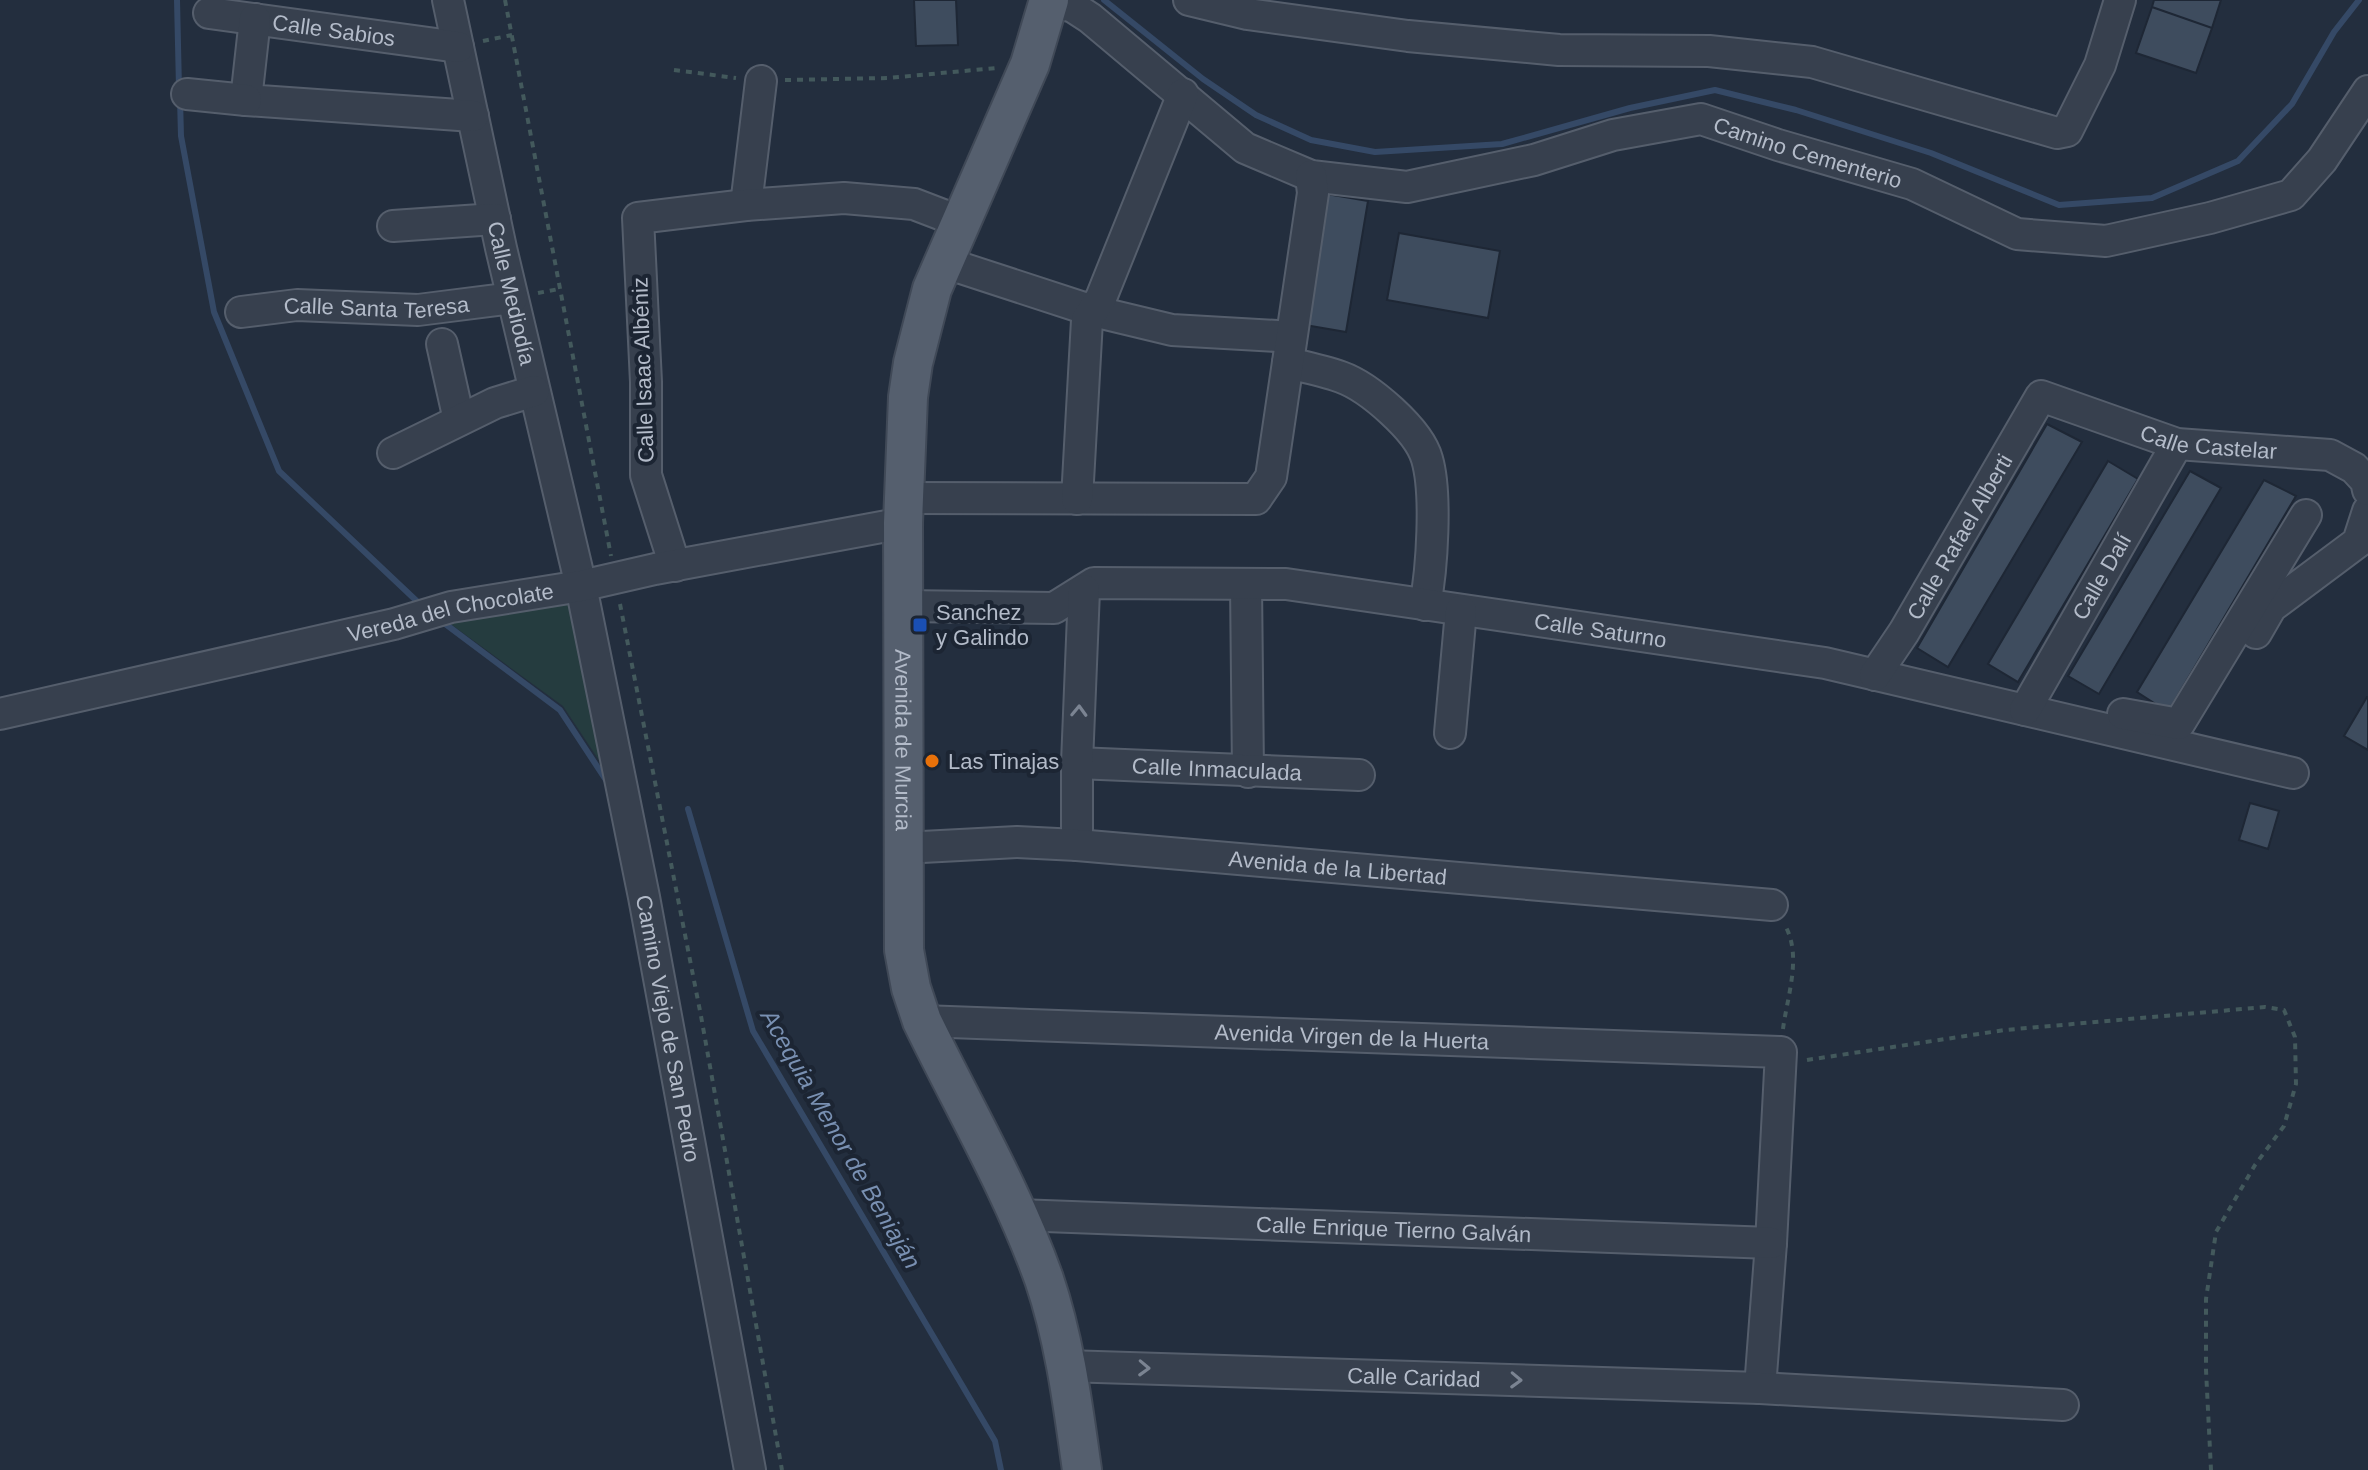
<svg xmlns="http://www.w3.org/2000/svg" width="2368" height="1470" font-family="Helvetica,sans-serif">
	<rect width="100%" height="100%" fill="#232e3e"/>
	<path fill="#253c3f" d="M581 602 618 789 563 706 441 617Z"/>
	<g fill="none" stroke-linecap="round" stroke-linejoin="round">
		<path stroke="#354966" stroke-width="6" d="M177 0 179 88
			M1104 0 1203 79 1256 115 1311 140 1375 152 1502 144 1630 108 1715 90 1796 110 1931 153 2059 205 2152 198 2238 161 2292 104 2334 32 2359 0
			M180 99 181 136 214 312 279 471 422 606
			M440 620 560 710 608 783
			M688 809 753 1031 995 1441 1001 1470"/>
	</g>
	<path fill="#3e4c5e" stroke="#1e2735" stroke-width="2" d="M914 0H956L958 45 916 46Z
		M2154 0H2221L2212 28 2152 7Z
		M2152 7 2212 28 2196 73 2136 53Z
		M1327 194 1368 201 1346 332 1305 325Z
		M1399 233 1500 251 1488 318 1387 300Z
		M2047 424 2082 442 1948 667 1917 648Z
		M2108 461 2138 479 2018 682 1988 664Z
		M2190 471 2221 488 2099 694 2068 676Z
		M2264 480 2296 496 2168 712 2137 692Z
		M2367 697H2368V750L2344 736Z
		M2250 803 2279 811 2268 849 2239 840Z"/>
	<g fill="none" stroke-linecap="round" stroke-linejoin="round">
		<g stroke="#555e6c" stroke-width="34">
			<g id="minor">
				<path id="s1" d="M448 0 501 248 581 586 644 897 750 1470"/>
				<path id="s2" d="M1051 0 1073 7 1090 18 1245 148 1311 176 1407 187 1534 160 1613 135 1701 119 1778 145 1912 184 2017 234 2106 241 2210 218 2291 195 2322 160 2368 91"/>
				<path d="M1189 0 1247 14 1408 36 1559 50 1709 51 1812 62 2057 133 2067 131 2100 65 2120 0"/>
				<path id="s3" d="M209 13 458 47"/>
				<path d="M255 19 246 100 473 116"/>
				<path d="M187 94 246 100"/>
				<path d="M746 205 761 81"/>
				<path d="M393 226 495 219"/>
				<path d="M943 262 1093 311 1172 330 1277 336 1291 339"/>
				<path id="s4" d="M241 312 297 305 418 310 512 298"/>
				<path d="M442 344 459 420"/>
				<path d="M1288 363C1305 367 1324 371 1341 377 1369 387 1419 430 1427 459 1437 493 1432 570 1425 605"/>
				<path d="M393 453 495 403 534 391"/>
				<path d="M903 498 1256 499 1271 477 1313 193 1311 176"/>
				<path d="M1077 499 1087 320 1101 298 1183 94"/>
				<path d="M675 566 646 475V382L638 218 746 205 844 198 914 204 961 222"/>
				<path d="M1246 584 1248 772"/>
				<path id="s5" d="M903 606 1054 608 1094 583 1286 584 1825 663 2293 773"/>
				<path d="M2256 633 2271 607 2358 542 2368 511"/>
				<path id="s6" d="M1875 675 1904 632 2041 396 2177 444 2330 455 2354 468 2366 481 2368 490"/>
				<path id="s7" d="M2025 710 2177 444"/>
				<path id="s8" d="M0 714 394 624 451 607 581 586 655 569 903 523"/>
				<path d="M2123 714 2179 724 2306 515"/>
				<path d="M1450 733 1461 611"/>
				<path id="s9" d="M1077 763 1359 775"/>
				<path d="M1077 845V763L1084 590"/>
				<path id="s10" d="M903 848 1017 842 1077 845 1772 905"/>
				<path id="s11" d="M922 1021 1781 1052 1771 1243 1760 1388"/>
				<path id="s12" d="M1018 1215 1771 1243"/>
				<path id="s13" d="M1066 1366 1760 1388 2063 1405"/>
			</g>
		</g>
		<g stroke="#404957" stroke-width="42">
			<g id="major">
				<path id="s14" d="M1049 0 1030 64 932 289 913 363 908 397 903 523 904 950 911 988 922 1021C963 1106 1012 1189 1044 1279 1065 1341 1073 1406 1082 1470"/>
			</g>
		</g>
		<path stroke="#43595c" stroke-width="4" stroke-dasharray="6 6" stroke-linecap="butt" d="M505 0 611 556
			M483 41 512 35
			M674 70 736 78
			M785 80 888 78 996 68
			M538 293 559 289
			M620 604 701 1016 782 1470
			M1783 1029C1787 997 1803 954 1784 924
			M1807 1060 2005 1030 2265 1007 2284 1010 2295 1037 2296 1084 2284 1126 2255 1165 2216 1232 2206 1299V1370L2211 1470"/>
		<use href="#minor" stroke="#37404e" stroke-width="30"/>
		<use href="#major" stroke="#555f6e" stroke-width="38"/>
	</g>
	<defs><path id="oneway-chevron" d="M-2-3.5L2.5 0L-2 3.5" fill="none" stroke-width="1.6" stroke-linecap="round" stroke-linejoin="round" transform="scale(2)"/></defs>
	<g stroke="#7b8492">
		<use href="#oneway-chevron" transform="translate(1079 711) rotate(-88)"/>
		<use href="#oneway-chevron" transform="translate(1144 1368) rotate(2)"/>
		<use href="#oneway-chevron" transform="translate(1516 1380) rotate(2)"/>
	</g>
	<rect fill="#1a4fb4" stroke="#1c2533" stroke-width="3" x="912" y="617" width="16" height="16" rx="4"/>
	<circle fill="#e8710a" stroke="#1c2533" stroke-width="3" cx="932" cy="761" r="8"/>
	<g text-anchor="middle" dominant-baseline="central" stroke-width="8" stroke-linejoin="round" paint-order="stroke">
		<g font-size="22" fill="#b3bbc9" stroke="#1c2533">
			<text stroke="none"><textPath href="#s3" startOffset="126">Calle Sabios</textPath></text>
			<text stroke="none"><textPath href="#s2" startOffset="828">Camino Cementerio</textPath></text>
			<text stroke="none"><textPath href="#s1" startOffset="300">Calle Mediodía</textPath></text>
			<text stroke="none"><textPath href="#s4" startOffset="136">Calle Santa Teresa</textPath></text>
			<text transform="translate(643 370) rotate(-92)">Calle Isaac Albéniz</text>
			<text stroke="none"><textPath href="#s6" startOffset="500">Calle Castelar</textPath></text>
			<text stroke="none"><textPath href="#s6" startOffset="162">Calle Rafael Alberti</textPath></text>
			<text stroke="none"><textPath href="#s7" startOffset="154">Calle Dalí</textPath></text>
			<text stroke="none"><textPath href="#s8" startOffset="462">Vereda del Chocolate</textPath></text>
			<text stroke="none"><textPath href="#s5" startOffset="708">Calle Saturno</textPath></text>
			<text stroke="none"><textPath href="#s14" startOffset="766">Avenida de Murcia</textPath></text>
			<text stroke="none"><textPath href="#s9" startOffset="140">Calle Inmaculada</textPath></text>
			<text stroke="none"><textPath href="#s10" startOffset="436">Avenida de la Libertad</textPath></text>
			<text stroke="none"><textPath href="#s1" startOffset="1052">Camino Viejo de San Pedro</textPath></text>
			<text stroke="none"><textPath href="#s11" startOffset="430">Avenida Virgen de la Huerta</textPath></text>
			<text stroke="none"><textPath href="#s12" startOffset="376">Calle Enrique Tierno Galván</textPath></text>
			<text stroke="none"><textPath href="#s13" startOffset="348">Calle Caridad</textPath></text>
		</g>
		<g font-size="22" fill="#b3bbc9" stroke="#1c2533" text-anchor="start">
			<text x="936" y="612">Sanchez<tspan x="936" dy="25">y Galindo</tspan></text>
			<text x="948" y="761">Las Tinajas</text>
		</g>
		<g font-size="24" font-style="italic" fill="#7990b2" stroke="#1c2533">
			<text transform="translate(841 1139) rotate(60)">Acequia Menor de Beniaján</text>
		</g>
	</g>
</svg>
